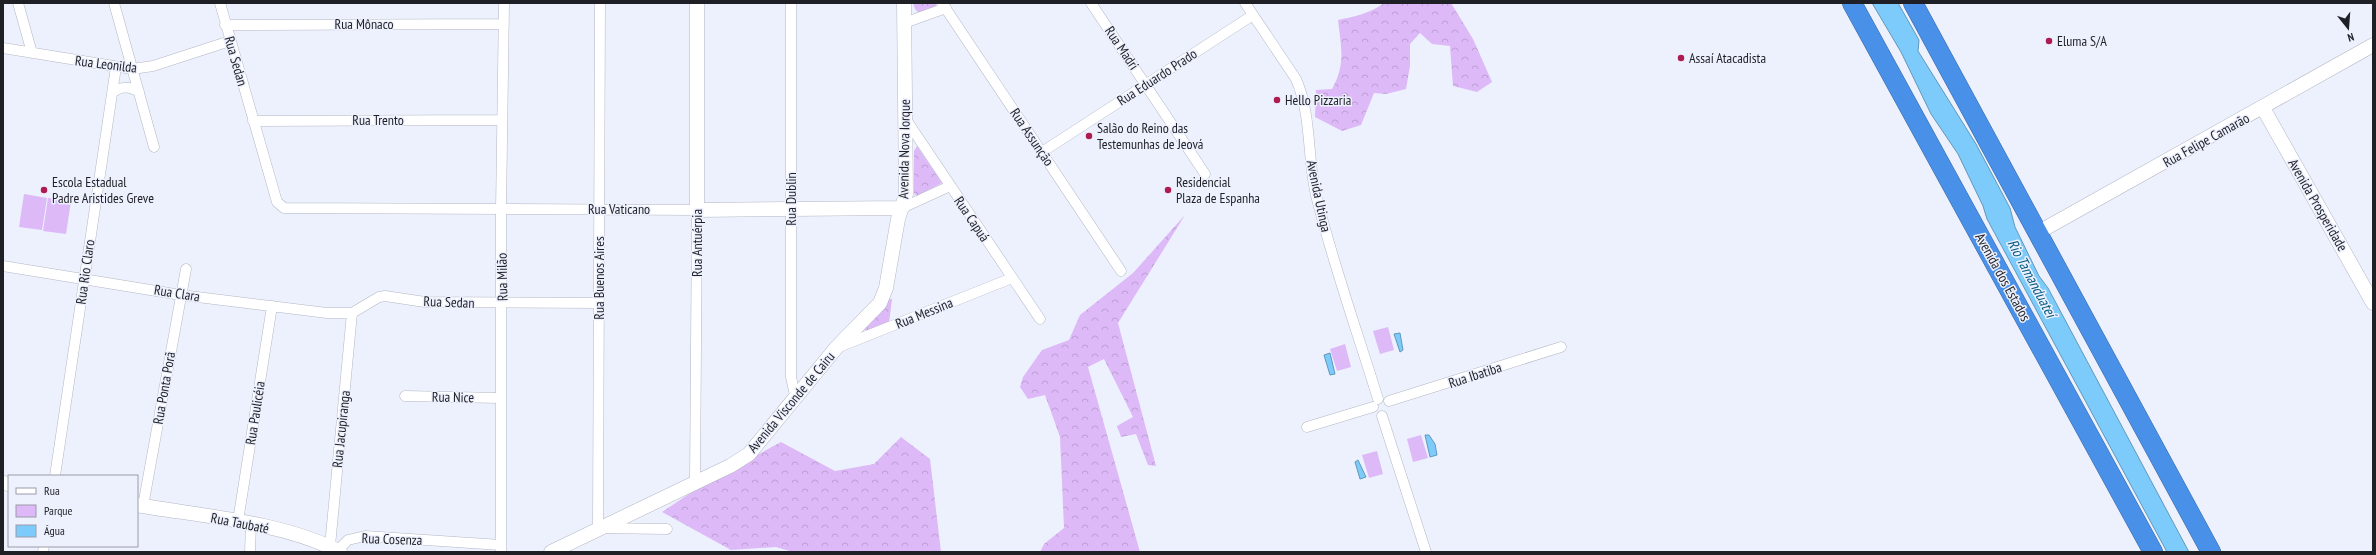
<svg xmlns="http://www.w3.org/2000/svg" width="2376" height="555" font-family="'PT Sans Narrow',sans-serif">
	<defs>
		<pattern id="forest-crowns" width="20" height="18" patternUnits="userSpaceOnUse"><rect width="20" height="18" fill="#ddb9f7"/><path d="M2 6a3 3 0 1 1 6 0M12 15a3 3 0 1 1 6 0" fill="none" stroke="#bd9fd4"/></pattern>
	</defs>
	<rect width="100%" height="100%" fill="#edf1fe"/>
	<path fill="#ddb9f7" d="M24 194 47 198 42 230 19 227Z
		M48 198 71 201 66 234 43 231Z
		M1388 327 1394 350 1380 354 1373 331Z
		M1345 344 1351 367 1337 371 1330 349Z
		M1421 435 1428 458 1413 462 1407 439Z
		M1377 451 1383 474 1369 478 1362 455Z"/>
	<path fill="url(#forest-crowns)" d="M913 3H936V6L920 14 915 9Z
		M1384 3H1451L1473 39 1492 82 1477 92 1453 86 1450 46 1432 44 1420 33 1410 44V66L1406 89 1386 94 1374 93 1361 125 1342 131 1315 117 1316 90 1332 89C1346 64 1341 47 1338 20 1353 17 1371 13 1384 3Z
		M917 146 942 183 917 196 914 193V151Z
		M1185 215 1118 323 1156 466 1148 465 1136 434 1121 437 1117 426 1133 417 1104 359 1088 367 1140 552H1040L1044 544 1064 528 1060 437 1045 395 1028 399 1020 387 1023 377 1042 350 1069 340 1080 315 1133 273Z
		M886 299H892L889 323 868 331 864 330Z
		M901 437 930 459 941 552H793L776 547 731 550 662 512 704 484 781 442 835 471 874 464Z"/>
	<path fill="#7dcbfa" stroke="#6198ba" d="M1872 3H1898L1919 40 1918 51 1976 144 2010 208 2015 227 2039 276 2048 288 2189 552H2167L1987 219 1983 206 1958 154 1931 114 1901 52Z
		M1400 333 1403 350 1400 352 1394 334Z
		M1330 353 1335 374 1330 375 1324 355Z
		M1425 435H1429L1435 444 1437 455 1430 457Z
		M1358 460 1366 477 1360 479 1355 462Z"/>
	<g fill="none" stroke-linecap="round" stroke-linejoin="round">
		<g stroke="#b3b7c3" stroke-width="11">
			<path id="street" d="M18 3 32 53
				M114 3 154 147
				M220 3 277 202 284 208 697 210 695 483
				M600 3 598 528 667 529
				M791 3V377L795 395
				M942 3 1121 271
				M1091 3 1205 174
				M1245 3 1296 79C1312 116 1307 157 1316 195 1333 264 1357 331 1378 399
				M904 23 946 8
				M225 25 504 24
				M3 48 132 69 153 66 230 41
				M112 93C121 86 129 86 139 92
				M905 118 1040 319
				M253 121 502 120
				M1042 152 1253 15
				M902 208 950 186
				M3 266 181 295 327 313H352L379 297 385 296 425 302 599 303
				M839 347 1012 278
				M405 396 500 398
				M1389 401 1561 347
				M1382 416 1426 552
				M1307 427 1373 407
				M55 476 116 67
				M143 506 186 269
				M238 521 272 306
				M330 546 352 313
				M43 552 44 546
				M250 552 251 524
				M336 552 348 540 365 536 501 545
				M501 552V210L504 3"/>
		</g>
		<g stroke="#b3b7c3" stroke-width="15">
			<path id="secondary" d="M697 3V210L902 208
				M2263 108 2373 303
				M2037 233 2373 45
				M3 483 9 484
				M137 505C200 516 284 522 340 552
				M551 552 730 466 749 454 836 348 880 303 886 288 898 219 906 194 904 3"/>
		</g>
		<g stroke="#3a69a4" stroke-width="20">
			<path id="highway" d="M1852 3 2153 552
				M1913 3 2211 552"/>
		</g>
		<use href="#street" stroke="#fff" stroke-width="10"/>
		<use href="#secondary" stroke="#fff" stroke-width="14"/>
		<use href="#highway" stroke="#4990e8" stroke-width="19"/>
	</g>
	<g fill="#ad1b50" stroke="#edf1fe" stroke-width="1.5">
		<circle cx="2049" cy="41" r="4"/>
		<circle cx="1681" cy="58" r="4"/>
		<circle cx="1277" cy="100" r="4"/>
		<circle cx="1089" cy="136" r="4"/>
		<circle cx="44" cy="190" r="4"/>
		<circle cx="1168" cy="190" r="4"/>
	</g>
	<g text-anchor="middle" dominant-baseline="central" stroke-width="3" stroke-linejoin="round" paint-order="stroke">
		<g font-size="14" fill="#1f2025" stroke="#edf1fe">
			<text x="364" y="24">Rua Mônaco</text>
			<text transform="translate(1122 48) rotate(56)">Rua Madri</text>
			<text transform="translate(236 61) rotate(74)">Rua Sedan</text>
			<text transform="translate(106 64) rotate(7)">Rua Leonilda</text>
			<text transform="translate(1157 77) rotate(-33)">Rua Eduardo Prado</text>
			<text x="378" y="120">Rua Trento</text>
			<text transform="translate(1032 137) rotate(56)">Rua Assunção</text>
			<text transform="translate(2206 140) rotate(-29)">Rua Felipe Camarão</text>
			<text transform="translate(904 149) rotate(-89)">Avenida Nova Iorque</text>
			<text transform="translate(1319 196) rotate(78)">Avenida Utinga</text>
			<text transform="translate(791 199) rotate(-90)">Rua Dublin</text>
			<text transform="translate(2318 205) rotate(60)">Avenida Prosperidade</text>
			<text x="619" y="209">Rua Vaticano</text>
			<text transform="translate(972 219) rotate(56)">Rua Capuá</text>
			<text transform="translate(697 243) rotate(-90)">Rua Antuérpia</text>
			<text transform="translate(85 272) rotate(-82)">Rua Rio Claro</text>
			<text transform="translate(502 277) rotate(-91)">Rua Milão</text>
			<text transform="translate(2003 277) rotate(61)">Avenida dos Estados</text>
			<text transform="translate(599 278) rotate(-90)">Rua Buenos Aires</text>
			<text transform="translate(177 293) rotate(9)">Rua Clara</text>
			<text transform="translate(449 302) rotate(2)">Rua Sedan</text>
			<text transform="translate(924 313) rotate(-22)">Rua Messina</text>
			<text transform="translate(1475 375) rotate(-18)">Rua Ibatiba</text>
			<text transform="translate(164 388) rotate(-80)">Rua Ponta Porã</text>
			<text transform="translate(453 397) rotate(1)">Rua Nice</text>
			<text transform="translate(791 402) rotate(-50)">Avenida Visconde de Cairu</text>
			<text transform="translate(255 413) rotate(-81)">Rua Paulicéia</text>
			<text transform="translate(341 429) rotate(-84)">Rua Jacupiranga</text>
			<text transform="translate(240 523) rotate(11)">Rua Taubaté</text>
			<text transform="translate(392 539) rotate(2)">Rua Cosenza</text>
		</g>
		<g font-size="14" fill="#1f2025" stroke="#edf1fe" text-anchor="start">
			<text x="2057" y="41">Eluma S/A</text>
			<text x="1689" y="58">Assaí Atacadista</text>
			<text x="1285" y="100">Hello Pizzaria</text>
			<text x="1097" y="128">Salão do Reino das<tspan x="1097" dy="16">Testemunhas de Jeová</tspan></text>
			<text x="52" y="182">Escola Estadual<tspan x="52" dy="16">Padre Aristides Greve</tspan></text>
			<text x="1176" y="182">Residencial<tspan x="1176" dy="16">Plaza de Espanha</tspan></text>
		</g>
		<g font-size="15" font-style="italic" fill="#095d83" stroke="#edf1fe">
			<text transform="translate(2032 278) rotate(62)">Rio Tamanduateí</text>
		</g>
	</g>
	<rect width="2376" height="555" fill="none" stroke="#1f2025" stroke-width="8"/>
	<rect x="8" y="475" width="130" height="72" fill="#edf1fe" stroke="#9b9da7"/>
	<rect x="16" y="488" width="20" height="6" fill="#ffffff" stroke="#9b9da7"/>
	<text x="44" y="495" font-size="12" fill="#1f2025">Rua</text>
	<rect x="16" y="505" width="20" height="12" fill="#ddb9f7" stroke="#9b9da7"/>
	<text x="44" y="515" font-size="12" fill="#1f2025">Parque</text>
	<rect x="16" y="525" width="20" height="12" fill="#7dcbfa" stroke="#9b9da7"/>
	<text x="44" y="535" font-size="12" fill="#1f2025">Água</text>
	<g transform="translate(2348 28) rotate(163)" stroke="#edf1fe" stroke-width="3" paint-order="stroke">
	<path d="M0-3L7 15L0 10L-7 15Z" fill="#1f2025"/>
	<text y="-6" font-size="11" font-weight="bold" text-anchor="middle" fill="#1f2025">N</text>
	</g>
</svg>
